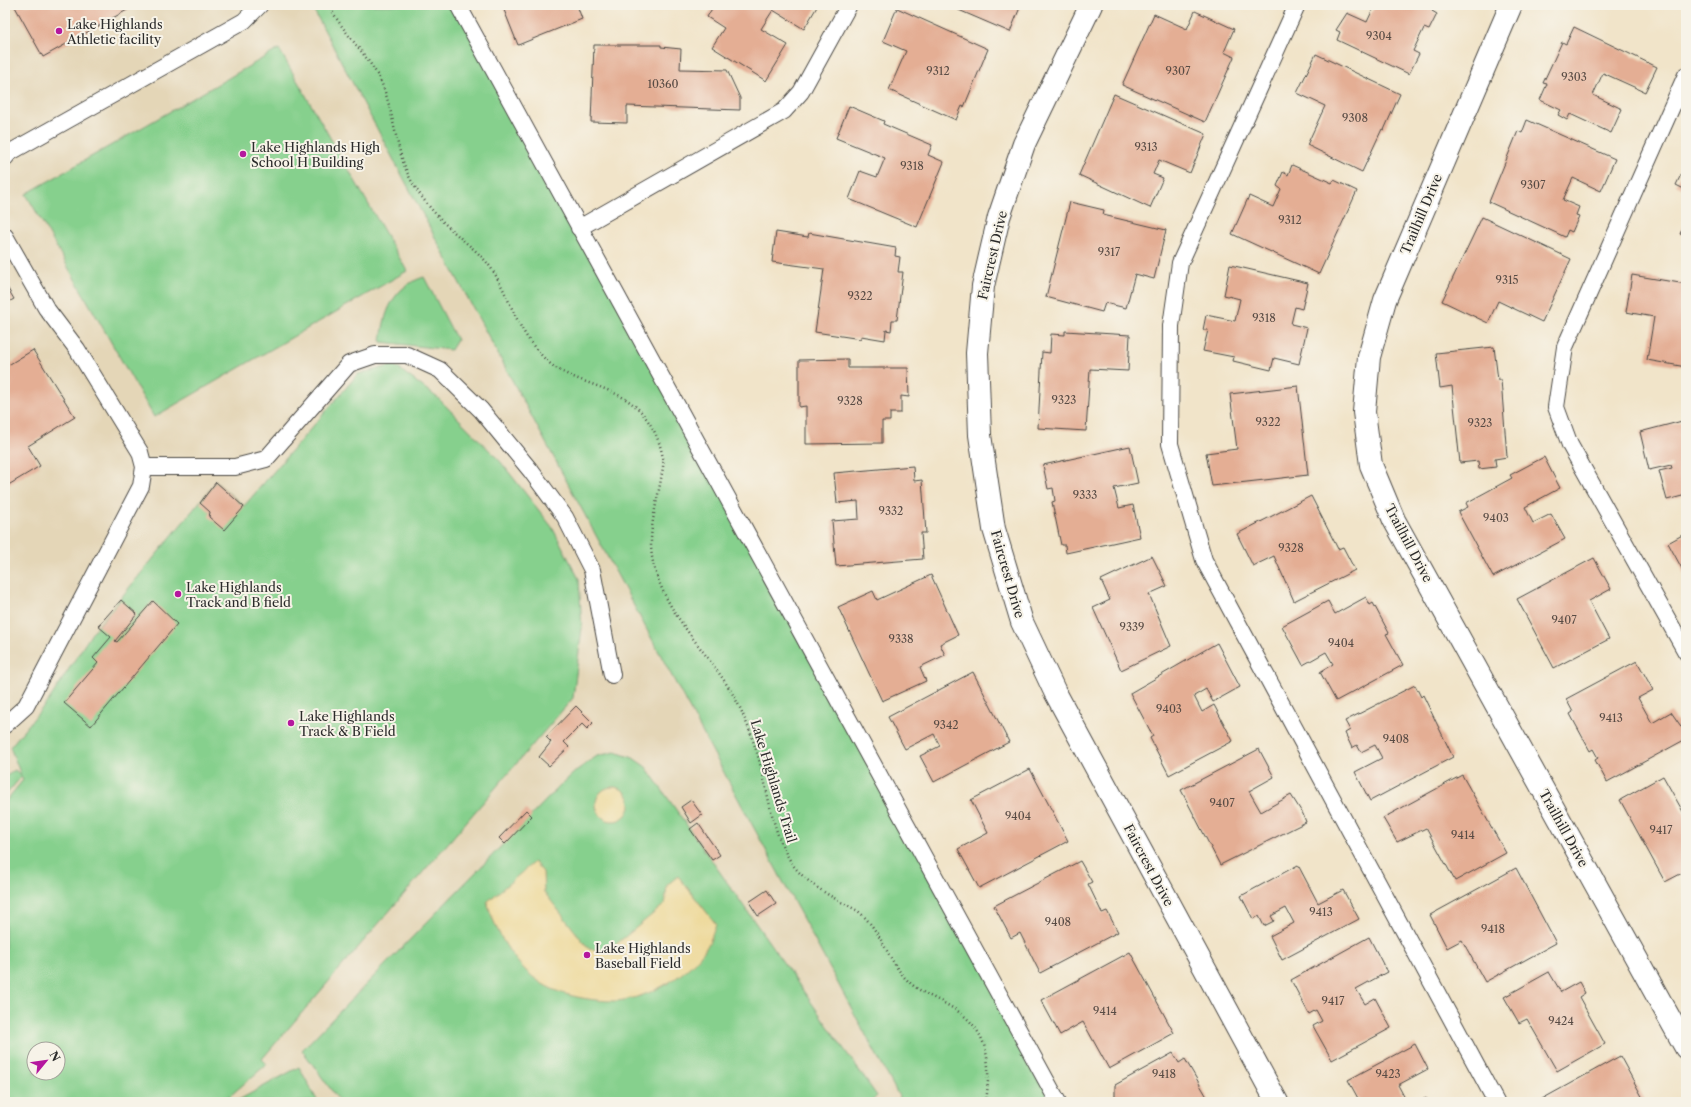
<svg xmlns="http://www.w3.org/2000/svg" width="1691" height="1107" font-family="'Libre Caslon Text',serif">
	<rect width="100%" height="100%" fill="#f7f3e8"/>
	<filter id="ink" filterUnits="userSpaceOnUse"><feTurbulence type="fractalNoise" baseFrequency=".025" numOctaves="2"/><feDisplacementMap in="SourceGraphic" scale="8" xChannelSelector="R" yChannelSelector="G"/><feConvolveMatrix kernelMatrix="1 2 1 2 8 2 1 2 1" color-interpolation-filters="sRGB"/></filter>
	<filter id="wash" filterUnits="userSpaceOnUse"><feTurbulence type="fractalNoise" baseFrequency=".012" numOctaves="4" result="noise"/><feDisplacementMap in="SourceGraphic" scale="16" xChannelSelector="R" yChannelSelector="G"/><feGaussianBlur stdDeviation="0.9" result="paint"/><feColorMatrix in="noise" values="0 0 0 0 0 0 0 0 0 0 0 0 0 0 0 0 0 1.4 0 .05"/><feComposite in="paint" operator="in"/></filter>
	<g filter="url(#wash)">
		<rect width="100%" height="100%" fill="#f1e4c9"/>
		<path fill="#e4d6b7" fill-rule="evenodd" d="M5 5H311L445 256 902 1102H5ZM34 1049H58V1073H34Z"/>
		<path fill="#86d08d" stroke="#587e5c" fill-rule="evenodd" d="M311 5H457L1060 1102H902L445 256Z
			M279 49 407 271 154 417 26 194Z
			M424 277 457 340 451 350 381 342C384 313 392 287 424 277Z
			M394 365 439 399 500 461 552 527 579 579 582 628 573 698 262 1059 267 1064 231 1095 219 1102H5V802L23 780 21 777 5 796V777L15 770 21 775 10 747 49 700 92 633 216 482 244 506 358 374ZM34 1049H58V1073H34Z
			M615 752 633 758 646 767 877 1096 871 1102H340L302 1050 562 784 577 770 597 756Z
			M299 1067 318 1102H235Z"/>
		<path fill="#eeda9e" stroke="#8c8264" d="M596 804a17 17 0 1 1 34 0a17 17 0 1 1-34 0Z
			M534 862 543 872 544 892 589 949 608 951 665 904 667 885 678 876 716 924C714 929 712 935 710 941 695 972 650 999 615 1001 604 1001 593 1000 582 998 566 995 550 990 537 980 512 962 496 932 487 902Z"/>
		<g id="blocks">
			<path fill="#e4ae94" d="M14 5H136L43 57Z
				M502 5H577L582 19 518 45Z
				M714 5H818L804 29 773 10 761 29 788 45 766 81 712 47 724 28 707 17Z
				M947 5H1021L1010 32Z
				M1375 5H1435L1432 11 1437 14 1429 30 1424 28 1413 51 1419 54 1409 74 1337 40 1340 32 1336 30 1347 13 1367 22Z
				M897 8 988 49 964 107 962 106 956 120 889 90 906 51 883 41Z
				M1195 11 1234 29 1224 52 1234 57 1205 122 1122 85 1154 14 1187 29Z
				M1574 27 1657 67 1645 92 1603 73 1593 95 1622 109 1611 133 1570 114 1567 120 1558 115 1561 110 1540 100 1547 84 1543 83 1562 42 1566 44Z
				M594 45H661V47L681 49 680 69 727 70 740 98V110L627 106V123L591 122Z
				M1316 54 1400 94 1384 130 1382 129 1362 172 1307 145 1325 106 1297 93Z
				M1114 94 1206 134 1190 173 1159 160 1153 174 1163 178 1150 208 1079 175Z
				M849 106 884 121 883 124 932 145 928 155 944 162 917 227 849 199 860 171 877 177 885 158 836 138Z
				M1527 120 1615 159 1601 191 1573 178 1563 200 1579 207 1576 215 1579 216 1572 232 1568 230 1565 237 1489 202 1518 131 1522 133Z
				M1686 164V190L1676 185Z
				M1292 165 1332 183 1334 180 1357 191 1319 274 1232 234 1249 196 1273 207 1281 189 1277 186 1283 172 1288 175Z
				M1070 202 1104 210 1103 215 1166 230 1154 279 1135 274 1126 308 1105 303 1102 312 1046 297Z
				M1482 217 1571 259 1542 322 1498 301 1488 323 1442 301Z
				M1686 221V236L1680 234Z
				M776 232 808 237 809 233 896 248 895 256 900 257 898 272H903L897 320H892L891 331 886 330 885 340 861 336V339L815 332 824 269 772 262Z
				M1230 265 1308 283 1302 309 1295 307 1291 324 1307 328 1299 364 1274 358 1271 370 1233 361 1234 357 1203 351 1208 330H1203L1206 315 1235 321 1240 299 1224 295Z
				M1632 275 1686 284V367L1647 360 1654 317 1626 312Z
				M5 284 14 299 5 304Z
				M1065 331 1130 335 1128 371 1090 369 1086 431 1038 428 1042 352 1050 353 1051 334 1065 335Z
				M1494 347 1498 380H1501L1507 457 1495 459 1496 467 1479 469 1478 461 1460 463 1452 386 1440 388 1436 353Z
				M33 350 75 417 28 446 40 466 5 487V367Z
				M848 359V368H908L909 397 901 396V413H890V421H882V443L806 444V406L799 407V360Z
				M1298 386 1308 475 1212 486 1206 453 1237 449 1230 394Z
				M1686 420V495L1667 500 1659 471 1672 468 1671 465 1649 470 1640 432Z
				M1130 446 1138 483 1114 488 1119 508 1133 505 1140 537 1066 553 1065 545H1061L1052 502 1055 501 1053 488 1048 489 1043 465Z
				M1544 457 1560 488 1525 507 1533 523 1551 514 1565 539 1493 577 1458 512 1468 507 1466 503 1512 478 1510 475Z
				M913 466 914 481 922 480 926 533H921L923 559 836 566 832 521 859 519 858 501 837 503 834 473Z
				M216 482 244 507 224 530 209 517 210 512 200 503Z
				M1311 496 1338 549 1343 547 1355 570 1294 601 1274 556 1253 566 1237 534Z
				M1686 533V576L1668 543Z
				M1152 556 1167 586 1149 594 1171 646 1121 670 1093 608 1110 600 1101 580Z
				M1594 558 1611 589 1589 601 1609 639 1554 668 1517 599Z
				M931 575 958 635 940 644 945 655 920 667 926 681 882 701 838 607 873 591 877 600Z
				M1366 597 1370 605 1373 603 1389 633 1386 634 1403 665 1336 701 1320 672 1333 664 1326 652 1303 665 1282 626 1328 601 1335 614Z
				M121 600 137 614 115 641 117 642 153 601 177 624 91 726 64 703 98 663 93 658 111 637 98 626Z
				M1217 643 1240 687 1213 702 1206 689 1194 696 1202 712 1214 705 1233 741 1169 775 1150 738 1153 736 1130 693Z
				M1637 661 1653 690 1638 698 1652 723 1671 712 1685 732 1683 733 1686 739 1607 782 1595 760 1598 758 1593 749 1590 751 1570 714 1573 712 1566 699Z
				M973 672 1009 742 934 782 920 756 940 746 934 734 905 749 888 717Z
				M1415 685 1421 697 1423 695 1453 757 1370 801 1355 772 1382 758 1375 745 1361 752 1357 745 1352 748 1345 733 1350 730 1345 721Z
				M576 706 593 723 587 729 582 724 564 742 569 747 549 766 539 757 551 742 546 737Z
				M1259 749 1274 777 1249 791 1261 812 1291 795 1303 814 1306 822 1220 865 1181 790Z
				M1030 769 1068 841 979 888 958 849 988 833 971 800Z
				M1462 775 1506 853 1455 881 1426 828 1397 842 1383 818Z
				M1663 776 1686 817V871L1665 882 1620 800Z
				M691 800 702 815 691 823 681 807Z
				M526 810 532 816 505 844 499 838Z
				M698 823 720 855 712 860 690 829Z
				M1080 861 1092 882 1088 884 1102 913 1107 911 1118 932 1040 973 1020 933 1011 938 994 906Z
				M1298 865 1318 903 1343 890 1359 919 1282 960 1270 936 1294 923 1286 908 1271 916 1274 921 1264 926 1259 916 1253 919 1241 896Z
				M1516 868 1556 943 1485 982 1462 940 1447 948 1430 915Z
				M767 890 776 904 758 916 749 902Z
				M1369 937 1387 972 1356 989 1365 1004 1375 998 1391 1028 1332 1060 1313 1026 1322 1021 1316 1010 1309 1014 1291 980Z
				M1130 952 1174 1033 1109 1069 1083 1022 1060 1035 1041 1000Z
				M1549 972 1561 992 1579 982 1585 993 1579 997 1605 1044 1557 1071 1527 1019 1519 1023 1504 997Z
				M1415 1044 1428 1069 1398 1085 1407 1102H1360L1348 1080Z
				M1173 1053 1179 1063 1185 1059 1210 1102H1115V1085Z
				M1620 1056 1645 1102H1544L1542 1099Z
				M1426 1097 1428 1102H1416Z"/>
		</g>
	</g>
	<g filter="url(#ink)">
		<use href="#blocks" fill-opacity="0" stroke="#494743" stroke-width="1"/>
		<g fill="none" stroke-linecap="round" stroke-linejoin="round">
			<g stroke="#494743" stroke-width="18">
				<path id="lane" d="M458 5 1058 1102
					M1297 5 1180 263 1171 326 1170 444 1204 560 1496 1102
					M1686 75 1565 347 1556 407 1570 445 1686 652
					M5 158 9 153 244 21 260 5
					M579 228 784 111 801 92 849 5
					M5 236 46 308 77 349 140 452 144 467 141 486 26 706 5 725
					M144 467H235L266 459 349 364 375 355H407L440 370 481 410 531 471 565 517 592 570 612 675"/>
			</g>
			<g stroke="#494743" stroke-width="24">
				<path id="street" d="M1091 5 1024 144 999 217 983 286 977 353 980 435 994 529 1022 622 1055 692 1277 1102
					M1511 5 1385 300 1369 357 1364 412 1371 465 1394 520 1686 1048"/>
			</g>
			<path stroke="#494743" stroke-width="2.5" stroke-dasharray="1 3" stroke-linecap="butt" d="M329 5C343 34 369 55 382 84 396 118 395 156 415 187 426 204 440 220 455 233 469 246 483 255 493 271 509 296 516 326 536 349 543 357 551 366 561 371 590 387 629 390 648 421 656 432 661 446 663 459 664 465 662 472 661 479 656 508 646 537 654 566 669 625 722 662 744 717 754 740 761 765 766 788 772 816 777 841 793 865 805 881 823 892 841 902 847 905 853 908 859 912 881 930 887 959 906 979 918 992 936 998 951 1007 990 1029 991 1063 986 1102"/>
			<use href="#lane" stroke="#fff" stroke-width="16"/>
			<use href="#street" stroke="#fff" stroke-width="22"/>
		</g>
	</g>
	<g fill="#b5179e" stroke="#f7f3e8" stroke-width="1.5">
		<circle cx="59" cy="31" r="4"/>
		<circle cx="243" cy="154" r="4"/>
		<circle cx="178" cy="594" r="4"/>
		<circle cx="291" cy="723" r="4"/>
		<circle cx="587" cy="955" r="4"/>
	</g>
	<g text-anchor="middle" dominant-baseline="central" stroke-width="4" stroke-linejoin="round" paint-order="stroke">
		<g font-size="11" fill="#594c45">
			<text x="1379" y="36">9304</text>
			<text x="938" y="71">9312</text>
			<text x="1178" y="71">9307</text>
			<text x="1574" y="77">9303</text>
			<text x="663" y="84">10360</text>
			<text x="1355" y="118">9308</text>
			<text x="1146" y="147">9313</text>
			<text x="912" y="166">9318</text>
			<text x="1533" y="185">9307</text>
			<text x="1290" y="220">9312</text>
			<text x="1109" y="252">9317</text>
			<text x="1507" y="280">9315</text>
			<text x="860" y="296">9322</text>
			<text x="1264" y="318">9318</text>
			<text x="1064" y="400">9323</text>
			<text x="850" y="401">9328</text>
			<text x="1268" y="422">9322</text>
			<text x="1480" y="423">9323</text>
			<text x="1085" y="495">9333</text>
			<text x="891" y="511">9332</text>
			<text x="1496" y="518">9403</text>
			<text x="1291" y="548">9328</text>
			<text x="1564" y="620">9407</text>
			<text x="1132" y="627">9339</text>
			<text x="901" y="639">9338</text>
			<text x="1341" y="643">9404</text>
			<text x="1169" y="709">9403</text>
			<text x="1611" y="718">9413</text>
			<text x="946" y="725">9342</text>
			<text x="1396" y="739">9408</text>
			<text x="1222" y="803">9407</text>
			<text x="1018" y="816">9404</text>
			<text x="1661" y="830">9417</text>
			<text x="1463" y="835">9414</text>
			<text x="1321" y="912">9413</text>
			<text x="1058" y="922">9408</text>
			<text x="1493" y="929">9418</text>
			<text x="1333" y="1001">9417</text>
			<text x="1105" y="1011">9414</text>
			<text x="1561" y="1021">9424</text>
			<text x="1164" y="1074">9418</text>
			<text x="1388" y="1074">9423</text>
		</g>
		<g font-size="13" fill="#2b2b2b" stroke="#f7f3e8" text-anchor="start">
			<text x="67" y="24">Lake Highlands<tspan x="67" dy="15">Athletic facility</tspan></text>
			<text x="251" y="147">Lake Highlands High<tspan x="251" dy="15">School H Building</tspan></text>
			<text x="186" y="587">Lake Highlands<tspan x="186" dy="15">Track and B field</tspan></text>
			<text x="299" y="716">Lake Highlands<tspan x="299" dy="15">Track &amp; B Field</tspan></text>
			<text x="595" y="948">Lake Highlands<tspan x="595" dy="15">Baseball Field</tspan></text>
		</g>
		<g font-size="13" fill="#2b2b2b" stroke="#f7f3e8">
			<text transform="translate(1421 214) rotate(-67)">Trailhill Drive</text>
			<text transform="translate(992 255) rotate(-77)">Faircrest Drive</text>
			<text transform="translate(1409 543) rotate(62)">Trailhill Drive</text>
			<text transform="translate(1008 574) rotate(74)">Faircrest Drive</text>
			<text transform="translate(774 781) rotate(73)">Lake Highlands Trail</text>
			<text transform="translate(1564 828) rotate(61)">Trailhill Drive</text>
			<text transform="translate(1149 865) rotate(62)">Faircrest Drive</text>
		</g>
	</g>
	<rect width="1691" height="1107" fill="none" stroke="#f7f3e8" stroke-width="20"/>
	<g transform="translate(46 1061) rotate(61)"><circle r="19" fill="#f7f3e8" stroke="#a5a39c"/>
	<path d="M0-3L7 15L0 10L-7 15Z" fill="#b5179e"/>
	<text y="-6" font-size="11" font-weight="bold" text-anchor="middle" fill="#2b2b2b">N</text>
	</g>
</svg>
